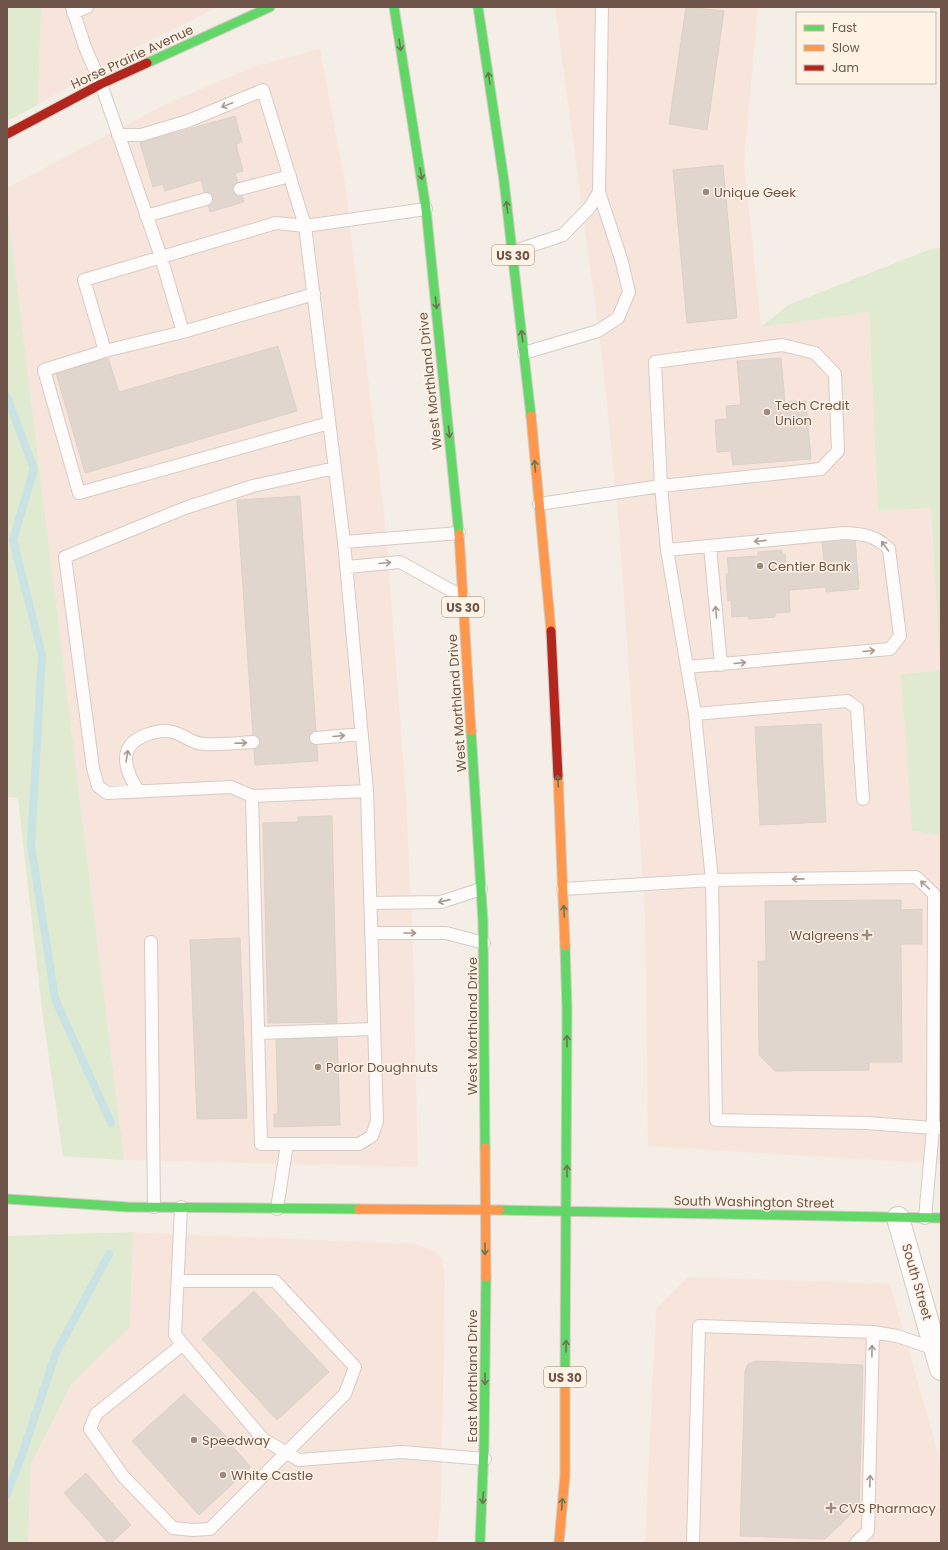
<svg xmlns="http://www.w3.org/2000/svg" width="948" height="1550" font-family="Poppins,sans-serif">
	<rect width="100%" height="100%" fill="#f4eee6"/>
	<path fill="#f7e5dc" d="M41 7H218L135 48 38 105Z
		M555 7H758L744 161 761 326 869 312 878 511 931 508 940 670 902 674 912 831 941 835V1164L648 1146 645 912 619 524 602 355Z
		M320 49 345 184 385 522 406 796 413 952 418 1167 124 1160 7 203V188L166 104 253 67Z
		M133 1232 415 1244 434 1250 442 1259 445 1278 441 1503 437 1543H28L31 1465 71 1385 130 1327Z
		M688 1277 890 1284 941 1463V1543H645L656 1309Z"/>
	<path fill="#e0ead1" d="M7 7H41L38 105 7 121Z
		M7 203 124 1160 63 1156 42 1010 18 798 7 797Z
		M941 248V835L912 831 901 674 940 670 931 508 878 511 869 312 761 327 788 305 931 249Z
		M133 1232 130 1327 71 1385 31 1464 28 1543H7V1236Z"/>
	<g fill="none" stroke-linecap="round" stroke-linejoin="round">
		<path stroke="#c9e2e3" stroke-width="8" d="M7 397 34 469 13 540 42 655 31 845 55 999 111 1123
			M7 1494 22 1455 56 1353 109 1254"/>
	</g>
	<path fill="#e0d6ce" stroke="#dcd1c8" d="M686 7 724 11 707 130 669 124Z
		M235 116 242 142 236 144 243 171 235 173 244 202 210 212 201 180 165 191 163 184 153 187 140 143Z
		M723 165 737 318 687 323 673 170Z
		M278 346 297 411 85 473 56 373 108 358 119 392Z
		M781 358 785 402 806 401 811 459 733 465 731 451 717 452 715 420 727 419 726 406 741 405 737 361Z
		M300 496 318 761 255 765 237 500Z
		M855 538 859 589 826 592V587L789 590 790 612 775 613V617L749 619 748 616 732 617 731 600 728 601 726 574H729L727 558 758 556V552L782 550V554H785L787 574 825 571 822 541Z
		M821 724 826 822 760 825 755 727Z
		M332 816 337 1026H326V1022L268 1023 263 823 298 822V817Z
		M901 900V910L922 909V944H901L902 1062H869V1070L775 1071 759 1055 758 961H766L765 901Z
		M240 938 247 1118 197 1119 190 940Z
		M337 1033 340 1125 274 1127V1114H278L276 1039 325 1038V1034Z
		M254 1291 329 1372 277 1420 202 1339Z
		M757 1361 863 1365 859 1507 825 1539 740 1536 745 1371 748 1364Z
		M184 1394 232 1442 230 1444 251 1467 199 1515 132 1441Z
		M86 1473 131 1525 111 1543H108L64 1493Z"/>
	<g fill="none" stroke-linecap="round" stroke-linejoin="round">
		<g stroke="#d5cbc4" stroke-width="14">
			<path id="lane" d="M72 7 85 47 101 84 161 257 183 332
				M73 13 87 7
				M118 135H141L188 121 263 90 305 226 276 223 84 280 105 351 183 332 314 294
				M240 189 290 176
				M146 216 206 199
				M512 252 563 235 590 207 599 192 602 7
				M782 345 815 353 835 374 838 451 821 469 661 486 655 362Z
				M105 351 44 370 79 493 329 423
				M524 353 598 331 618 318 629 292 622 262 599 192
				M539 504 661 486 667 550 695 714 712 880 563 889
				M344 542 459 533
				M710 546 721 665
				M667 550 844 533C863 534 875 535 889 549L900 636 890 649 687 667
				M347 567 400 562 463 597
				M695 714 847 701 857 708 863 799
				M316 738 362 734
				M139 792C125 771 116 746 146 735 154 732 165 730 173 732 184 735 193 744 204 744 221 745 237 743 253 742
				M252 796 231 787 107 793 98 786 93 768 65 557 185 508 253 486 335 468
				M370 903 441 902 481 889
				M371 933H446L484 943
				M151 942 154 1207
				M259 1033 374 1029
				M287 1144H261L252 796 367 791
				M181 1207 175 1335 263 1439 299 1460 402 1452 485 1459
				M277 1209 287 1144H359L372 1136 377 1121 367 791 344 542 305 226 426 209
				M925 1218 933 1128 934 894 916 877 712 880 716 1120 867 1123 933 1128H941
				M178 1281H275L355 1367 345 1394 210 1529 193 1530 173 1528 123 1476 90 1429 96 1414 183 1344
				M693 1543 699 1326 873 1332 897 1336 935 1349 939 1348
				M856 1543 868 1531 873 1332"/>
		</g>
		<g stroke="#d5cbc4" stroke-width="24">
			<path id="street" d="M898 1218 941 1369"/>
		</g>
		<g stroke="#d4cbc3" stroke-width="11">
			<path id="fast" d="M394 7 426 209 459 534
				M478 7 504 181 531 416
				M147 63 270 7
				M471 731 483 922 485 1148
				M565 946 567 1009 565 1377
				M7 1199 128 1207 359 1209
				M499 1210 941 1218
				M480 1543 484 1446 486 1277"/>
		</g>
		<g stroke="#d4cbc3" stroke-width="11">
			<path id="slow" d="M531 416 551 631
				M459 534 471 731
				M558 776 565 946
				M485 1148 486 1277
				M359 1209 499 1210
				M559 1543 565 1475V1377"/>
		</g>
		<g stroke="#d4cbc3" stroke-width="11">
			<path id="jam" d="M7 134 101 84 147 63
				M551 631 558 776"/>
		</g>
		<use href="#lane" stroke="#fdfcfb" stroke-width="12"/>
		<use href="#street" stroke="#fdfcfb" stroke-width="22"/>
		<use href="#fast" stroke="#63d668" stroke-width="9"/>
		<use href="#slow" stroke="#ff974d" stroke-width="9"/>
		<use href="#jam" stroke="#b3261e" stroke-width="9"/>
	</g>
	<defs><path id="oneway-shaft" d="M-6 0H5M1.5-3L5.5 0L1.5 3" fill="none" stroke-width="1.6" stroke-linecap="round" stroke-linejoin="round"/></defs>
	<g stroke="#6c7551">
		<use href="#oneway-shaft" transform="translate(400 45) rotate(81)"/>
		<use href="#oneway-shaft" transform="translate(489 78) rotate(-99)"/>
		<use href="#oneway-shaft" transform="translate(421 174) rotate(81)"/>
		<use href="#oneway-shaft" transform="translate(507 207) rotate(-97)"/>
		<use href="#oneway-shaft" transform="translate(436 303) rotate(84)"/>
		<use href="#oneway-shaft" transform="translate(522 336) rotate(-97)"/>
		<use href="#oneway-shaft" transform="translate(449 432) rotate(84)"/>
		<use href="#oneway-shaft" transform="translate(535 466) rotate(-95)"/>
		<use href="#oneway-shaft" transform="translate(558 781) rotate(-93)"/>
		<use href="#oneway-shaft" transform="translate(564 911) rotate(-92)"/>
		<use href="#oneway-shaft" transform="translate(567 1041) rotate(-90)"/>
		<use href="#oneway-shaft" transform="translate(567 1171) rotate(-90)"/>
		<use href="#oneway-shaft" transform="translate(485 1249) rotate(90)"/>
		<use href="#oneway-shaft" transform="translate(566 1346) rotate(-90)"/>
		<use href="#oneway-shaft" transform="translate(485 1379) rotate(90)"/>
		<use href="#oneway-shaft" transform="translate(483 1498) rotate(94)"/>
		<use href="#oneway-shaft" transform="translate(562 1504) rotate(-86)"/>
	</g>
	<g stroke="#a89890">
		<use href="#oneway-shaft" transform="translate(227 105) rotate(158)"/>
		<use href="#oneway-shaft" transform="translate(760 541) rotate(174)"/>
		<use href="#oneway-shaft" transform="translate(885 546) rotate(-126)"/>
		<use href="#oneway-shaft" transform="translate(385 563) rotate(-5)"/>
		<use href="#oneway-shaft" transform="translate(716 612) rotate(-95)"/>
		<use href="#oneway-shaft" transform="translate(869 651) rotate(-5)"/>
		<use href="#oneway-shaft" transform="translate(740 663) rotate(-5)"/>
		<use href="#oneway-shaft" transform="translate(339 736) rotate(-5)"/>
		<use href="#oneway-shaft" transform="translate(241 743) rotate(-2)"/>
		<use href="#oneway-shaft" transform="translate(127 756) rotate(-81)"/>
		<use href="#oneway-shaft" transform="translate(798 879) rotate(179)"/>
		<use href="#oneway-shaft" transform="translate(925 885) rotate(-138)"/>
		<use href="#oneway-shaft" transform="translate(444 901) rotate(167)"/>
		<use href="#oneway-shaft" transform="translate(410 933)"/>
		<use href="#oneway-shaft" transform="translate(872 1351) rotate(-89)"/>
		<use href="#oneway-shaft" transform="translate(870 1481) rotate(-88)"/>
	</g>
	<g fill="#9e8b80" stroke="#fef3e5" stroke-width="1.5">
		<circle cx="706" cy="192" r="4"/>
		<circle cx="767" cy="412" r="4"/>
		<circle cx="760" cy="566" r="4"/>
		<path d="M865 929h4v4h4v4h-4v4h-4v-4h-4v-4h4z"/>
		<circle cx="318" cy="1067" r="4"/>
		<circle cx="194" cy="1440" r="4"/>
		<circle cx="223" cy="1475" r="4"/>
		<path d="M829 1502h4v4h4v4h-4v4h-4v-4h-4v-4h4z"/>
	</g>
	<g text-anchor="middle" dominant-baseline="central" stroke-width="3" stroke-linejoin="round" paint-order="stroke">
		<g fill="#fef3e5" stroke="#9a8478" stroke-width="1">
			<rect x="492" y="245" width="42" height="20" rx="3"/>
			<rect x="442" y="597" width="42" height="20" rx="3"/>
			<rect x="544" y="1367" width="42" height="20" rx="3"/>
		</g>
		<g font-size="12" font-weight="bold" fill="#6f5549">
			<text x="513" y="255">US 30</text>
			<text x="463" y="607">US 30</text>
			<text x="565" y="1377">US 30</text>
		</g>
		<g font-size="13" fill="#6f5549" stroke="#fef3e5">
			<text transform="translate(132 57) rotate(-25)">Horse Prairie Avenue</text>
			<text transform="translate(430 381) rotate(-96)">West Morthland Drive</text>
			<text transform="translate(457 703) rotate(-94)">West Morthland Drive</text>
			<text transform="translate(472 1026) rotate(-90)">West Morthland Drive</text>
			<text transform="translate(754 1202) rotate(1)">South Washington Street</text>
			<text transform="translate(917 1282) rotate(74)">South Street</text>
			<text transform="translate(472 1376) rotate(-90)">East Morthland Drive</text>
		</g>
		<g font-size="13" fill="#6f5549" stroke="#fef3e5" text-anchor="start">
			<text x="714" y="192">Unique Geek</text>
			<text x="775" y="405">Tech Credit<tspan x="775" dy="15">Union</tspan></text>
			<text x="768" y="566">Centier Bank</text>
			<text x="859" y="935" text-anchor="end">Walgreens</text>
			<text x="326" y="1067">Parlor Doughnuts</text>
			<text x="202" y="1440">Speedway</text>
			<text x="231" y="1475">White Castle</text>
			<text x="839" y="1508">CVS Pharmacy</text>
		</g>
	</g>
	<rect width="948" height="1550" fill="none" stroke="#6f5549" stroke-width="16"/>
	<rect x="796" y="12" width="140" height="72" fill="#fef3e5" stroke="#c5b4a7"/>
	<rect x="804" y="25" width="20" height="6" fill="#63d668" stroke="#c5b4a7"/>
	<text x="832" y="32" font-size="12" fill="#6f5549">Fast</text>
	<rect x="804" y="45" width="20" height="6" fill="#ff974d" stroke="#c5b4a7"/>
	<text x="832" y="52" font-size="12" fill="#6f5549">Slow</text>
	<rect x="804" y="65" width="20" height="6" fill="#b3261e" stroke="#c5b4a7"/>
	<text x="832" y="72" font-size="12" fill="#6f5549">Jam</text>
</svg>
